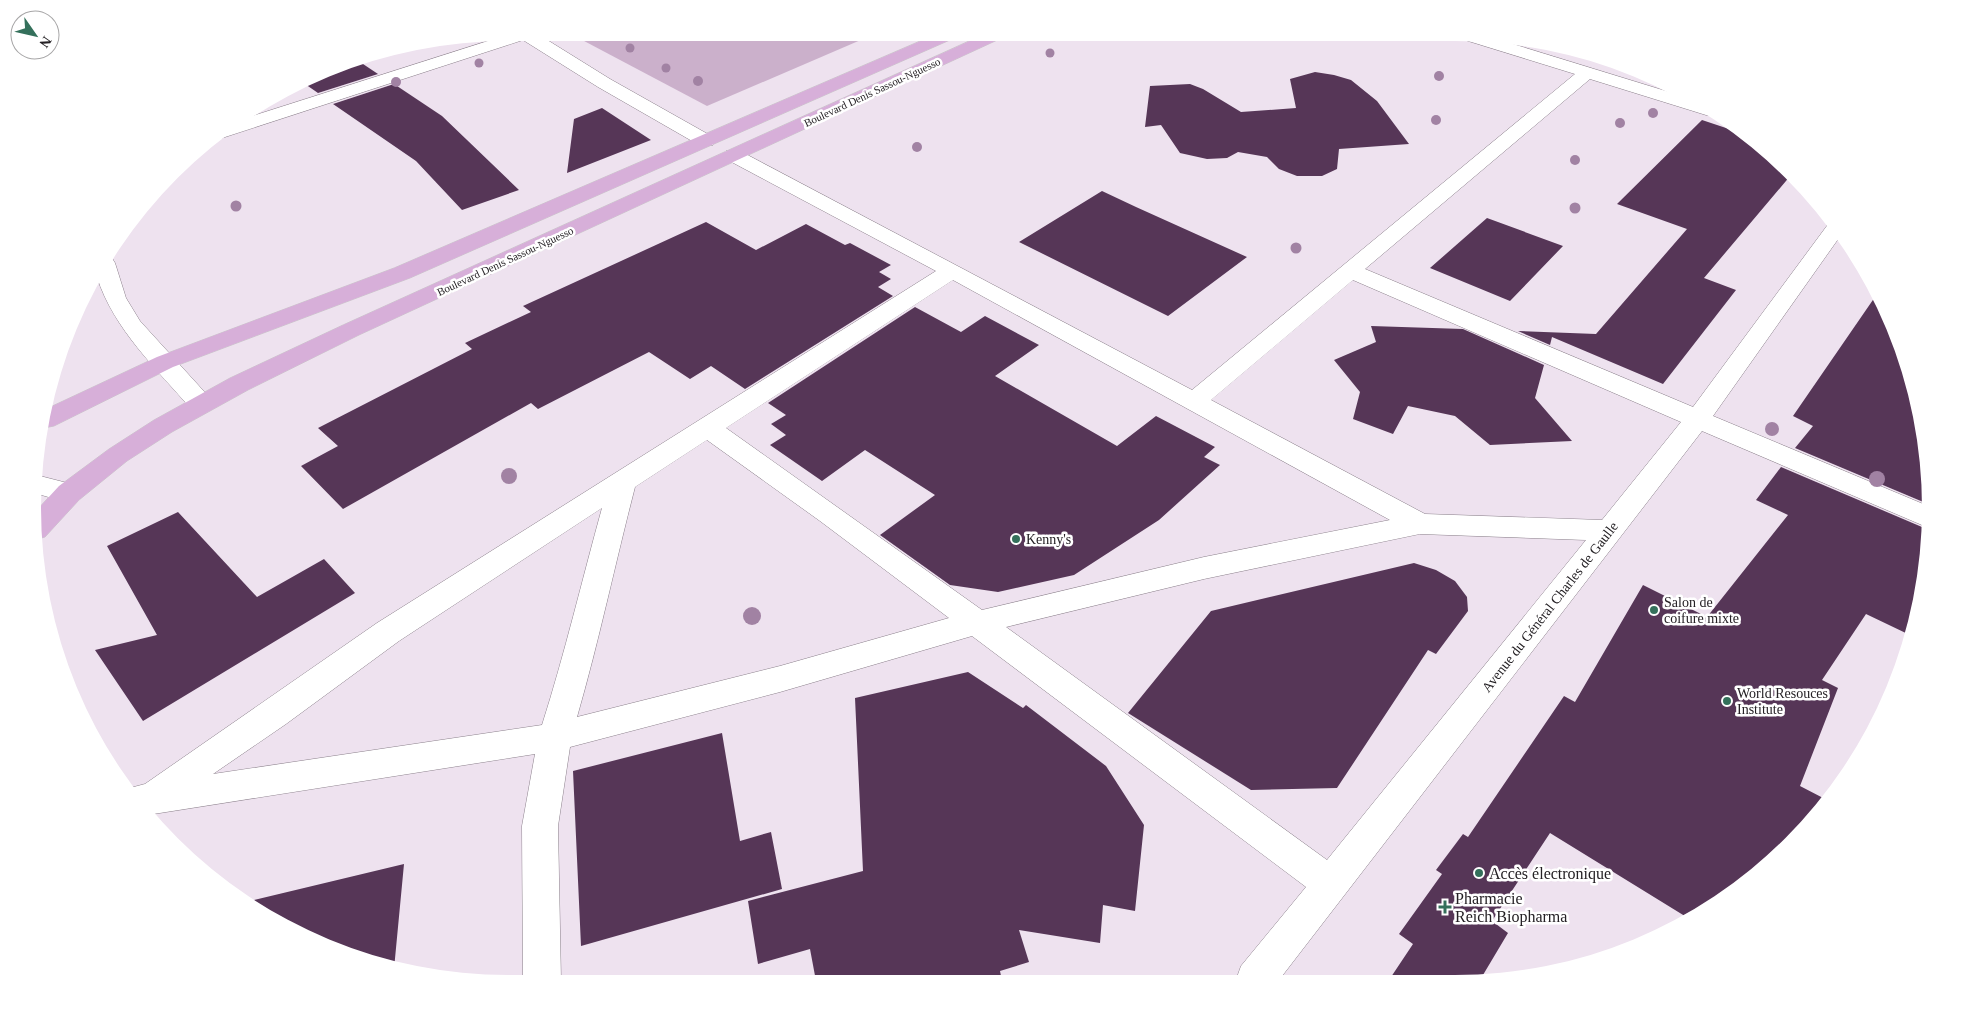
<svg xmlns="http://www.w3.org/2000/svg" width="1963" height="1016" font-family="Georgia,serif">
	<rect width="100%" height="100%" fill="#eee2ef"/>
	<path fill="#cbb0cb" d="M569 33H877L707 106Z"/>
	<path fill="#563657" d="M354 58 378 74 318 93 305 84Z
		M1315 72 1334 75 1351 80 1377 101 1409 144 1339 149 1337 169 1322 176H1297L1279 169 1267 157 1238 152 1227 158 1207 159 1180 153 1161 125 1145 127 1150 86 1190 84 1203 89 1241 112 1296 108 1290 79Z
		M394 84 442 116 519 190 462 210 416 161 333 104Z
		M602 108 651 140 567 173 574 119Z
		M1702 120 1750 136 1791 175 1704 278 1736 290 1663 384 1552 337 1550 345 1518 331 1596 334 1687 229 1617 204Z
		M1102 191 1136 207 1247 257 1168 316 1019 242Z
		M1487 218 1563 246 1510 301 1430 268Z
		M706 222 756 250 806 224 845 245 850 243 891 265 879 272 891 279 878 287 893 296 745 389 711 366 690 379 649 352 538 409 531 403 343 509 301 466 338 446 318 428 472 349 465 343 531 312 523 306Z
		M1877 294 1905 355 1926 446 1928 504 1795 448 1813 426 1793 416Z
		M915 307 961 332 985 316 1039 345 995 376 1117 446 1156 416 1215 447 1204 457 1220 465 1159 520 1074 575 998 592 950 585 880 535 935 495 865 450 822 481 770 445 786 435 771 424 786 415 768 403Z
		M1371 326 1463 329 1544 365 1535 398 1572 441 1490 445 1455 416 1408 406 1393 434 1353 419 1360 392 1334 360 1376 342Z
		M1781 467 1929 530V539L1912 636 1866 614 1822 680 1838 688 1800 786 1827 800 1813 821 1744 885 1688 918 1550 833 1492 921 1508 933 1480 980H1389L1413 944 1399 934 1442 874 1436 870 1463 834 1468 837 1564 696 1575 702 1643 585 1707 617 1788 515 1756 500Z
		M178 512 257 597 324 559 355 593 143 721 95 650 157 635 107 546Z
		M1414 563 1436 570 1455 581 1467 597 1468 611 1436 654 1428 650 1337 788 1251 790 1128 713 1211 611Z
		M968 672 1023 708 1026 705 1106 766 1144 825 1135 911 1103 905 1100 943 1019 930 1029 962 1000 971 1002 981H816L810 949 758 964 748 901 863 871 855 698Z
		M722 733 740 841 771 832 782 889 581 946 573 771Z
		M404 864 394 969 297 934 246 902Z"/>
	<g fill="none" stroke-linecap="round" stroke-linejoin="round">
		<g stroke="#8b808b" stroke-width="1">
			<path id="minor" d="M513 33H536L610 79 713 137 715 141 713 145H699L598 87 523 40 222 138 211 139 218 131 237 121Z
				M1450 33H1477L1695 100 1719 115H1706L1590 79 1365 269 1693 407 1829 223 1832 222 1841 235 1713 416 1928 506 1929 528 1702 431 1279 980H1236L1241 966 1306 887 972 636 780 692 570 747 558 826 561 982H523L522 826 535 754 147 815 130 788 145 784 377 623 936 271 726 159 723 155 726 151H740L1192 390 1575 74 1452 36ZM953 280 1390 520 1204 557 982 610 726 428ZM1353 280 1681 422 1602 520 1425 514 1211 400ZM707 440 820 521 949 618 780 666 577 717C599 641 615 564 635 487ZM602 508C582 580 565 653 542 725L213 774 286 724 399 641ZM1420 534 1586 540 1327 860 1006 627 1204 579Z
				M107 257 112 258 115 263 126 298 140 321 210 398 214 404 210 410 201 412 192 410C157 369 114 330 97 277Z
				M40 476 79 486 83 493 79 500 69 503 38 494Z"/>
		</g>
		<g stroke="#cac9ca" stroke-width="1">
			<path id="major" d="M939 33H961L959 36 410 278 173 367 54 426 44 428 46 409 157 357 394 268Z
				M987 33H1008L1006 36 359 335 248 390 172 432 127 461 79 500 45 537 34 540 36 511 59 486 109 449 154 420 230 378 343 325Z"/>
		</g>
		<use href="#minor" fill="#fff" fill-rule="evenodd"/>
		<use href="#major" fill="#d7afd9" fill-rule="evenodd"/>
	</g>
	<g fill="#a182a3">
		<circle cx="630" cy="48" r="4.5"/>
		<circle cx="1050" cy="53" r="4.5"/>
		<circle cx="479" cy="63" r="4.5"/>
		<circle cx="666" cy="68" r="4.5"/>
		<circle cx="1439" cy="76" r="5"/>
		<circle cx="698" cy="81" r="5"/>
		<circle cx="396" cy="82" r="5"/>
		<circle cx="1653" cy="113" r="5"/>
		<circle cx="1436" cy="120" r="5"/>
		<circle cx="1620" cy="123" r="5"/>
		<circle cx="917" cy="147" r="5"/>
		<circle cx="1575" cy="160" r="5"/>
		<circle cx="236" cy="206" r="5.5"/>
		<circle cx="1575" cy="208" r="5.5"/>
		<circle cx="1296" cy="248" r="5.5"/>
		<circle cx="1772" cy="429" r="7"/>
		<circle cx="509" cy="476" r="8"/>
		<circle cx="1877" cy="479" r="8"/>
		<circle cx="752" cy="616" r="9"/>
	</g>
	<g fill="#34705b" stroke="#fff" stroke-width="2">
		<circle cx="1016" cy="539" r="5"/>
		<circle cx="1654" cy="610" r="5"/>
		<circle cx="1727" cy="701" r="5"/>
		<circle cx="1479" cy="873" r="5"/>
		<path d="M1442.5 899.5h5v5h5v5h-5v5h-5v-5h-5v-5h5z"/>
	</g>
	<g text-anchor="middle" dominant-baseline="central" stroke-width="5" stroke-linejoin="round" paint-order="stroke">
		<g font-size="11" fill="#242024" stroke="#fff">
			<text transform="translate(872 92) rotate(-25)">Boulevard Denis Sassou-Nguesso</text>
			<text transform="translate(505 261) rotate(-25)">Boulevard Denis Sassou-Nguesso</text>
		</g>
		<g font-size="14" fill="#242024" stroke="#fff" text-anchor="start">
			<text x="1026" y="539">Kenny's</text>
			<text x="1664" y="602">Salon de<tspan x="1664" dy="16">coifure mixte</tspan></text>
			<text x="1737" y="693">World Resouces<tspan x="1737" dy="16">Institute</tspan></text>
		</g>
		<g font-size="14" fill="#242024" stroke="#fff">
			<text transform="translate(1550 607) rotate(-52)">Avenue du Général Charles de Gaulle</text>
		</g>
		<g font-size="16" fill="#242024" stroke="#fff" text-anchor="start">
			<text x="1489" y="873">Accès électronique</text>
			<text x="1455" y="898">Pharmacie<tspan x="1455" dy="18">Reich Biopharma</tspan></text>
		</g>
	</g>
	<path d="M0 0H1963V1016H0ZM508 41H1455A467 467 0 0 1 1922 508V508A467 467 0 0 1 1455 975H508A467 467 0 0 1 41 508V508A467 467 0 0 1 508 41Z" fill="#fff" fill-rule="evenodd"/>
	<g transform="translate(35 35) rotate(124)"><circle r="24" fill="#ffffff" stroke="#a7a6a7"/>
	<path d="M0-4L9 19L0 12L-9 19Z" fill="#34705b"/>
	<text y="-8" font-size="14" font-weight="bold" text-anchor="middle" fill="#242024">N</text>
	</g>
</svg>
